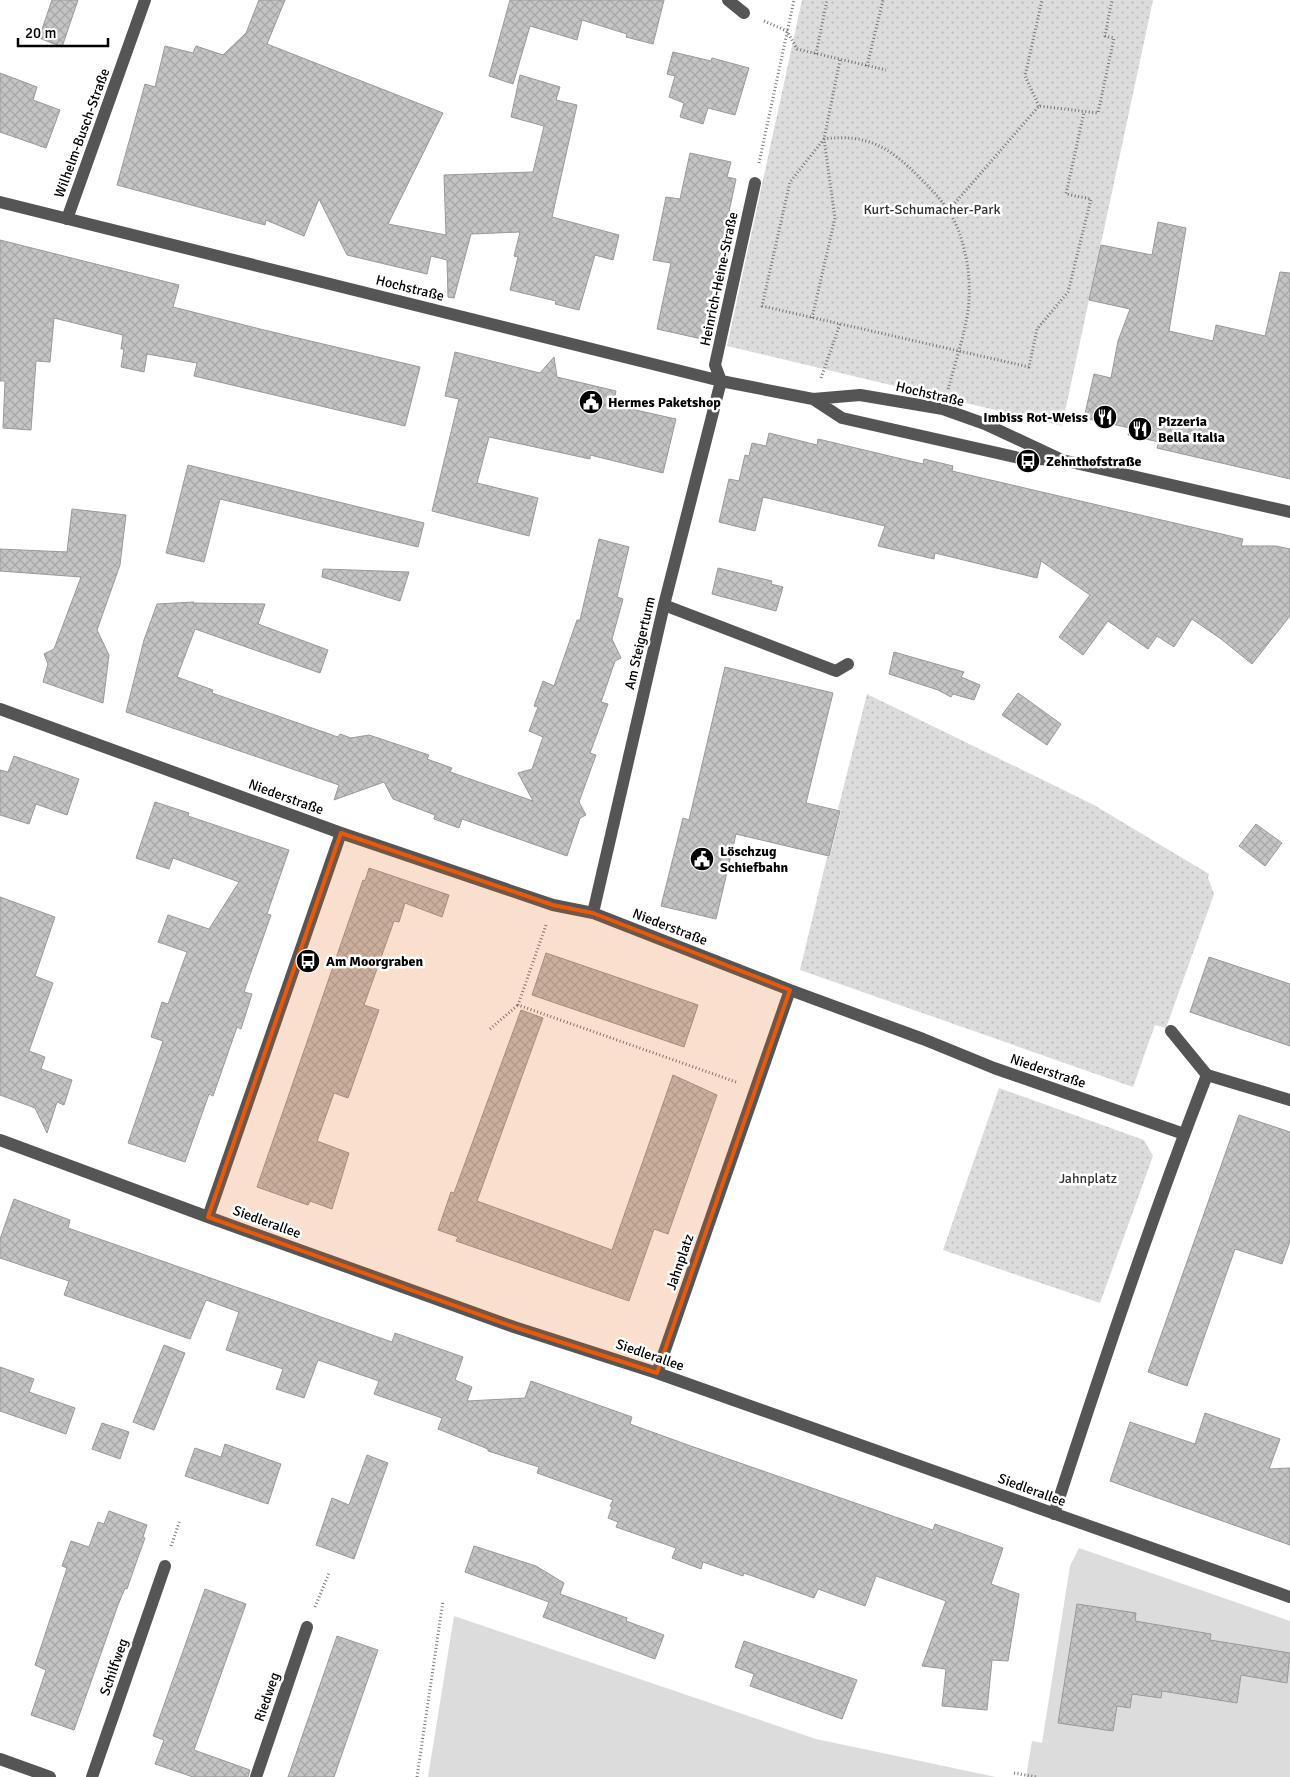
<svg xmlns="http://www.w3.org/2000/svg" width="1290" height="1777" font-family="Signika,sans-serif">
	<defs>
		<pattern id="grass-dots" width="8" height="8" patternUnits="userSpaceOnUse" patternTransform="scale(1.25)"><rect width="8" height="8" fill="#dcdcdc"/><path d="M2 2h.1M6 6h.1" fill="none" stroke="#bbb" stroke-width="1.8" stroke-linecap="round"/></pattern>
		<pattern id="building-cross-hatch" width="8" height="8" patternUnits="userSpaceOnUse" patternTransform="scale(1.25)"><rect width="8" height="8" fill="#c4c4c4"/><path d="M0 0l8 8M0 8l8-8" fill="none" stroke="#a7a7a7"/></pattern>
	</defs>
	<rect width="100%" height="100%" fill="#fff"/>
	<path fill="url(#grass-dots)" d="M802 0H1153L1062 426 727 346Z
		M867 694 1094 805 1209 874 1208 878 1214 894 1166 1028 1155 1025 1133 1087 800 970 827 857 830 856 841 811 838 809Z
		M999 1088 1144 1140 1153 1156 1100 1303 943 1250Z"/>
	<path fill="#dcdcdc" d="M1079 1548 1290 1621V1777H1026L1032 1741 1042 1743 1070 1566Z
		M454 1616 816 1739 996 1777H428Z"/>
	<path fill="url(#building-cross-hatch)" stroke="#999" d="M52 0H78L62 47 39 38Z
		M259 0H285L267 44 443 113 388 224 446 235 444 175 533 172 544 126 511 117 520 75 560 87 556 100 577 105 552 217 619 235 613 260 595 255 579 310 555 304 556 301 510 290 518 257 514 256 520 232 471 234 454 298 448 297 447 260 431 256 427 274 347 255 319 199 304 236 266 220 265 225 117 185 145 84 155 87 165 46 193 53 196 46 223 55 246 33Z
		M510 0H664L653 44 626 37 627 34 582 20 577 40 530 26 513 84 489 76Z
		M673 52 711 61 712 58 749 68 735 115 708 108 703 124 680 117 684 103 669 97 675 76 667 74Z
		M0 73 37 87 33 100 60 110 46 148 0 132Z
		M690 153 731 162 727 177 736 179 702 339 657 329 671 263 653 260 666 197 680 199Z
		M1158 222 1186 228 1169 331 1213 341 1216 325 1265 336 1280 272 1290 273V479L1157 448 1159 442 1128 435 1130 428 1084 418 1094 374 1111 378 1118 341 1130 309 1089 300 1101 245 1152 255Z
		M0 240 179 285 173 307 264 330 420 367 405 426 194 376 197 363 147 354 144 372 121 367 124 349H121L123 335 54 318 50 362 36 361 31 430 3 428 5 381H0Z
		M455 352 540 373 554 357 557 377 616 391 613 405 676 419 663 473 590 455V459L489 437 477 483 538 498 529 536 432 511 459 399 445 396Z
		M769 433 817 445 818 439 923 464 924 459 953 466 952 471 1243 539 1241 546H1276L1290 549V616L1252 664 1221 639 1192 619 1174 647 1157 636 1148 649 1108 621 1083 655 1059 637 1090 595 1041 561 1037 578 935 553 934 559 878 546 885 526 763 497 755 531 719 522 729 479 739 481 745 455 749 456 752 443 766 446Z
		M188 465 424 523 418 547 220 499 204 562 166 553Z
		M72 509 126 515 120 565 97 630 109 655 103 703 43 682 48 664 44 654 54 649 81 577 0 571V549L67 552Z
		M599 539 629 547 617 597 623 599 612 639 621 658 615 661 601 702 608 704 590 753 596 755 579 802 586 815 580 818 567 856 462 819 459 828 434 819 435 815 393 799 384 782 334 800 339 785 126 712 144 640 157 604 194 602 193 603 265 604 258 624 328 650 320 673 195 629 177 677 213 690 212 693 338 737 340 734 351 738 369 735 429 755 427 759 452 768 450 772 533 801 518 773 532 769 543 737 529 731 538 707 534 706 543 681 554 686 577 620H580Z
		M718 568 772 581 771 584 783 587 776 611 712 594Z
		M323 569 409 572 400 601 322 577Z
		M894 652 964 672 961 677 980 685 974 700 953 694 951 697 938 690 889 674Z
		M725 667 833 693 806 803 840 811 829 856 736 834 716 919 661 906 683 818 689 820Z
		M1018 693 1061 724 1047 745 1002 715Z
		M14 756 79 779 67 815 36 804 29 824 0 815V770L8 772Z
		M155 802 189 813 188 816 289 850 267 914 271 915 244 992 252 994 241 1029 237 1027 213 1096 209 1094 185 1162 128 1143 163 1041 151 1037 162 1002 168 1004 187 952 158 942 168 915 209 929 239 882 173 858 169 869 136 858Z
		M1256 824 1282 843 1265 866 1239 846Z
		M369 868 449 895 442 917 405 903 399 922 394 921 364 1005 379 1010 348 1098 334 1093 317 1141 349 1153 332 1209 310 1201 308 1205 257 1187 363 880 365 881Z
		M0 897 55 917 35 976 53 983 29 1051 45 1057 41 1069 72 1080 64 1105 57 1102 47 1133 35 1108 0 1095Z
		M546 953 698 1005 684 1047 532 995Z
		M1209 957 1290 984V1046L1190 1012Z
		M521 1010 543 1018 477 1201 612 1250 673 1075 717 1095 668 1234 654 1229 629 1301 456 1241 458 1237 438 1230 451 1192 454 1193Z
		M1239 1115 1290 1132V1241L1282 1264 1235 1249 1187 1386 1148 1372Z
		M14 1199 70 1220 68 1228 276 1301 392 1342 395 1333 463 1357 455 1380 472 1387 467 1401 525 1398 531 1381 632 1417 630 1424 688 1445 933 1530 935 1524 1003 1548 991 1584 1019 1594 1008 1661 992 1660 987 1710 942 1706 946 1669 922 1666 946 1601 876 1576 865 1606 818 1589 814 1598 744 1573 743 1576 703 1562 701 1569 672 1558 676 1548 616 1527 618 1522 608 1518 612 1507 610 1506 613 1500 537 1473 539 1467 488 1451V1449L438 1429 442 1418 374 1394 379 1381 318 1360 304 1398 276 1389 283 1369 226 1350 239 1312 206 1300 190 1339 64 1295 69 1281 0 1258V1239Z
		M164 1345 185 1353 154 1430 133 1422Z
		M0 1367 34 1379 29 1392 75 1408 66 1434 0 1411Z
		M1205 1413 1280 1439 1269 1469 1290 1468V1545L1110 1481 1130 1422 1195 1444Z
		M102 1423 129 1432 120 1459 92 1449Z
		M225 1444 281 1464 268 1504 185 1476 195 1448 221 1457Z
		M367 1455 388 1463 354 1559 316 1545 332 1498 349 1505Z
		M109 1511 147 1525 143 1537 145 1538 136 1563 127 1589 125 1588 118 1605 74 1730 31 1715 46 1670 35 1665 67 1568 62 1566 71 1541 89 1547 98 1522 104 1524Z
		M474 1546 536 1566 564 1583 560 1594 627 1618 626 1621 664 1635 655 1659 543 1617 549 1602 465 1572Z
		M205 1589 246 1604 194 1750 250 1770 248 1777H193L155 1764 164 1740 153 1736Z
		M1077 1604 1136 1613 1135 1621 1211 1634 1210 1640 1290 1653 1287 1683 1241 1675 1237 1703 1162 1691 1161 1698 1132 1694 1130 1708 1117 1706 1113 1731 1058 1723Z
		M337 1636 378 1650 334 1777H288Z
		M744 1641 857 1680 842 1719 750 1686 754 1674 735 1667Z"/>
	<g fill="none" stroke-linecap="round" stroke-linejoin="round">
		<path stroke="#777" stroke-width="3" stroke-dasharray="1 2.5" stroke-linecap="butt" d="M764 21 787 31 797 49 886 70
			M816 54 827 0
			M840 60 824 139 790 182 762 306 1029 367 1037 329 1068 292 1091 199 1066 194 1084 112
			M867 66 883 0
			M1039 106 1025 76 1042 0
			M759 163 794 0
			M948 211 1039 106 1098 113 1114 38 1105 36 1112 0
			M812 318 835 218 824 139C867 133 891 148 920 178 930 188 940 198 948 210 964 234 971 272 969 301 967 329 955 362 948 390
			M821 378 840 324
			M546 925 518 1005 736 1082
			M490 1029 518 1005
			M171 1546 180 1520
			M315 1607 329 1573
			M1014 1773 1037 1777
			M417 1777 443 1601"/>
		<path stroke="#555" stroke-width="12" d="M728 0 744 13
			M0 202 721 381 813 399 860 395 943 409 985 424 1062 460 1290 512
			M67 219 145 0
			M813 399 842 418 1019 458 1056 460
			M664 605 836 671 848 664
			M0 709 341 833 553 905 593 913 790 990 923 1039 994 1068 1184 1134
			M593 913 664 605 721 381 715 365 755 183
			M1171 1031 1207 1075
			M0 1140 208 1217 514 1327 657 1373 1290 1597
			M208 1217 341 833
			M657 1373 790 990
			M1054 1514C1102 1367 1151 1219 1207 1075L1290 1100
			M0 1759 50 1777
			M92 1777 165 1566
			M256 1777 307 1627"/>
	</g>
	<path fill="#e8590c" fill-opacity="0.2" stroke="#e8590c" stroke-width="4" stroke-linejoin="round" d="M341 833 553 905 593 913 790 990 657 1373 514 1327 208 1217Z"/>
	<defs>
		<g id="civic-disc" transform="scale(1.25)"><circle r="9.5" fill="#000" stroke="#fff"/><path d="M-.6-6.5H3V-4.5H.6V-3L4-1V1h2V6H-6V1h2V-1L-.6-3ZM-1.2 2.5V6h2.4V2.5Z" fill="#fff"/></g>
		<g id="restaurant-disc" transform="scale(1.25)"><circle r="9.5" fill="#000" stroke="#fff"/><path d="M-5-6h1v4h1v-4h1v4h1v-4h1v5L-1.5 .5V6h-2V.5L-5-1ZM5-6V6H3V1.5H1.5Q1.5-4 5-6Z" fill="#fff"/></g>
		<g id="bus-disc" transform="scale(1.25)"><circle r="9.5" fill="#000" stroke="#fff"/><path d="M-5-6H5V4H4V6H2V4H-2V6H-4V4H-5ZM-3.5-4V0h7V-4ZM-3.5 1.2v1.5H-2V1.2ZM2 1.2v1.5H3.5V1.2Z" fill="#fff"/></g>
	</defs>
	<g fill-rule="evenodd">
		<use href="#civic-disc" x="591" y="402"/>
		<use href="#restaurant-disc" x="1105" y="417"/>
		<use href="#restaurant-disc" x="1140" y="429"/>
		<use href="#bus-disc" x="1028" y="461"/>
		<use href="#civic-disc" x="702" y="859"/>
		<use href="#bus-disc" x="308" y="961"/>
	</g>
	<g text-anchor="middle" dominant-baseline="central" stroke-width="5" stroke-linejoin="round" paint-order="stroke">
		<g font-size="14" fill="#000" stroke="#fff">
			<text transform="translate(82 133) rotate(-70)">Wilhelm-Busch-Straße</text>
			<text transform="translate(719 279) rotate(-78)">Heinrich-Heine-Straße</text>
			<text transform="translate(410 288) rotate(14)">Hochstraße</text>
			<text transform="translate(930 394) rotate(13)">Hochstraße</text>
			<text transform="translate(640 643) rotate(-77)">Am Steigerturm</text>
			<text transform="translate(286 797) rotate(20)">Niederstraße</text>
			<text transform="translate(670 927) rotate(21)">Niederstraße</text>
			<text transform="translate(1048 1071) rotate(19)">Niederstraße</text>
			<text transform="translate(267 1222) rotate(20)">Siedlerallee</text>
			<text transform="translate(680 1262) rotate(-71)">Jahnplatz</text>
			<text transform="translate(650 1355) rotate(19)">Siedlerallee</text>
			<text transform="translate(1032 1490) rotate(20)">Siedlerallee</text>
			<text transform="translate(114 1667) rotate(-71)">Schilfweg</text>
			<text transform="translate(267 1697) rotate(-71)">Riedweg</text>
		</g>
		<g font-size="14" fill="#333" stroke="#fff">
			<text x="932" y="209">Kurt-Schumacher-Park</text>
			<text x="1088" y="1178">Jahnplatz</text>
		</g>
		<g font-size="14" font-weight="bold" fill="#000" stroke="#fff" text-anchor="start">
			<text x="608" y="402">Hermes Paketshop</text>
			<text x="1088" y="417" text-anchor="end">Imbiss Rot-Weiss</text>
			<text x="1158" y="421">Pizzeria<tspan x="1158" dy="16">Bella Italia</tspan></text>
			<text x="1046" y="461">Zehnthofstraße</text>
			<text x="720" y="851">Löschzug<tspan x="720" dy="16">Schiefbahn</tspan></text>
			<text x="326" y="961">Am Moorgraben</text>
		</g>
	</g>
	<path d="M18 38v8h90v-8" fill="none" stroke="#000000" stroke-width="2.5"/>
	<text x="25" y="38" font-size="15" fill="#000000" stroke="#ffffff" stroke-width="4" paint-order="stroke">20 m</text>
</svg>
